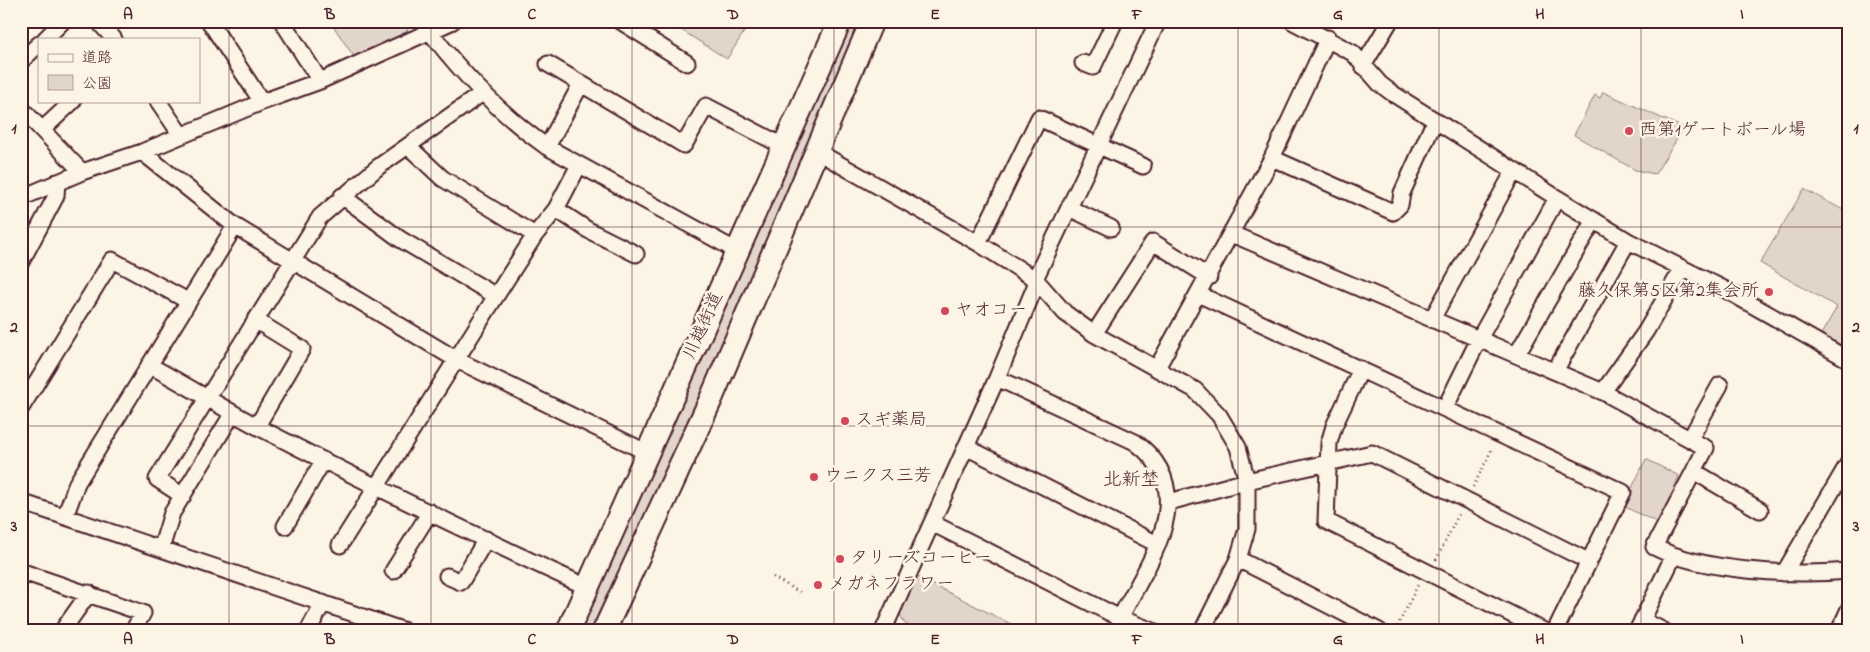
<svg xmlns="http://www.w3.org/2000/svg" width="1870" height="652" font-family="'Indie Flower','Klee One',sans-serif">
	<rect width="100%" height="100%" fill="#fcf5e5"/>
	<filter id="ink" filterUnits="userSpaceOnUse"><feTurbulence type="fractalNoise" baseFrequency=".02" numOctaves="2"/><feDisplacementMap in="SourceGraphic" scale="10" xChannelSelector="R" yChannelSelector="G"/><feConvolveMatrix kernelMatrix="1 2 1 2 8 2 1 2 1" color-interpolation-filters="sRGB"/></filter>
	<g filter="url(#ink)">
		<path fill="#e2d5ca" stroke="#967a7a" d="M330 21H405L408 27 407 32 354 57Z
			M667 21H751L727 59Z
			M848 21H866L597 631H574Z
			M1603 92 1684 128 1655 174 1635 170 1574 135 1595 95 1600 98Z
			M1804 189 1849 213V353L1820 336 1837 307 1760 263Z
			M1646 459 1679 476 1674 488 1677 489 1660 524 1623 506Z
			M916 576 1025 631H918L904 623 899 612Z"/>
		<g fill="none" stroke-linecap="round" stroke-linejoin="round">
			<g stroke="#4a1f2b" stroke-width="19">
				<path id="minor" d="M98 21 114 39
					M209 21 262 102
					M282 21 320 81
					M422 21C458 70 497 112 547 147L737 251
					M620 21 687 63
					M1292 21 1353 53 1380 84 1392 93 1557 198 1628 241 1724 289 1849 360
					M45 39 63 21
					M21 61 39 44
					M1083 63 1093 67 1115 21
					M548 64 684 145 706 106 785 147
					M1363 66 1390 21
					M158 101 181 135
					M21 108 82 172
					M42 130 73 101
					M408 146 442 178 535 235
					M547 147 581 84
					M142 152 235 226 457 360 646 452
					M818 152 978 243 1035 279 1065 313 1094 334 1195 390 1219 415 1238 447 1247 481V529L1238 559 1202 631
					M1272 158 1393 212 1400 205 1402 193 1435 120
					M342 196 400 239 496 296
					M21 198 82 172 142 152 262 102 320 81 453 21
					M1069 208 1111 228
					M556 209 588 230 636 254
					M1232 234 1603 392 1706 448 1654 547C1704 572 1794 576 1849 571
					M978 243 1039 118 1143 166
					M21 262 56 196 57 182
					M1035 279 1158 21
					M1198 294 1623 492 1555 631
					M1432 319 1514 171
					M255 320 302 349 257 426
					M1094 334 1153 242 1209 277
					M1517 354 1594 220
					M149 365C186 385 221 407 258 427 366 483 476 536 587 587
					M1157 368 1272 158 1328 38
					M1361 369 1334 426 1329 443 1326 521 1544 631
					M1555 371 1628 241
					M997 378 1135 442C1202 491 1149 562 1120 618
					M1603 392 1646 331 1682 269
					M21 408 112 260 188 301
					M1445 408 1479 339 1557 198
					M1690 439 1720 385
					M966 447 1157 544
					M1695 472 1760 510
					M183 496 157 479 320 217 378 167 481 94
					M21 502 405 631
					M1169 502 1247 481 1372 453 1588 561
					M65 517 77 483 235 226
					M932 523 1120 618 1153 631
					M285 526 323 461
					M340 545 496 296 535 235 556 209 579 165
					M161 549 172 513 233 413
					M1238 559 1379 631
					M393 571 430 512
					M1784 573 1849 462
					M447 576 461 582 486 539
					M21 579 26 573 143 613 133 631
					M1642 620 1664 631
					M62 631 89 593
					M308 631 323 603
					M883 631 997 378 1037 282
					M1637 631 1673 557
					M1839 631 1849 609"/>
			</g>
			<g stroke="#4a1f2b" stroke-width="26">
				<path id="highway" d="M568 631 840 21
					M604 631 711 399 872 21"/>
			</g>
			<path stroke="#4a1f2b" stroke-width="2.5" stroke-dasharray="1 4" stroke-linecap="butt" d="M1473 487 1493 447
				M1436 560 1459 514
				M773 577 801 593
				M1395 631 1419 583"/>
			<use href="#minor" stroke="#fcf5e5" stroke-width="15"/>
			<use href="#highway" stroke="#fcf5e5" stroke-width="22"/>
		</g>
	</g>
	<path fill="none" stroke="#4a1f2b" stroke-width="1" stroke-opacity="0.55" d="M229 21V631M431 21V631M632 21V631M834 21V631M1036 21V631M1238 21V631M1439 21V631M1641 21V631M21 227H1849M21 426H1849"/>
	<g fill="#d1495b" stroke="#fcf5e5" stroke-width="2">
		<circle cx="1629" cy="131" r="5"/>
		<circle cx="1769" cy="292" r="5"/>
		<circle cx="945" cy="311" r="5"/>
		<circle cx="845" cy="421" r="5"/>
		<circle cx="814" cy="477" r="5"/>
		<circle cx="840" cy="559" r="5"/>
		<circle cx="818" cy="585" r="5"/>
	</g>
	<g text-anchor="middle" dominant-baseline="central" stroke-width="5" stroke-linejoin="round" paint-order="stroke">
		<g font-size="18" fill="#4a1f2b" stroke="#fcf5e5" text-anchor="start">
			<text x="1639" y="131">西第1ゲートボール場</text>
			<text x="1759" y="292" text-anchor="end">藤久保第5区第2集会所</text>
			<text x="955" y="311">ヤオコー</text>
			<text x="855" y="421">スギ薬局</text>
			<text x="824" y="477">ウニクス三芳</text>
			<text x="850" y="559">タリーズコーヒー</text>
			<text x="828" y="585">メガネフラワー</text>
		</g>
		<g font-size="18" fill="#4a1f2b" stroke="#fcf5e5">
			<text transform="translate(704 326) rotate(-66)">川越街道</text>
		</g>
		<g font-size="19" fill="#4a1f2b" stroke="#fcf5e5">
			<text x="1131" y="480">北新埜</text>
		</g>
	</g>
	<rect width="1870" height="652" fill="none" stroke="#fcf5e5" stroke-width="55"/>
	<rect x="38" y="38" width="162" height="65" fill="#fcf5e5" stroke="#b59f9b"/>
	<rect x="48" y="54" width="25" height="8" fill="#fcf5e5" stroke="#b59f9b"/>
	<text x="82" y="62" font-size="15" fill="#4a1f2b">道路</text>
	<rect x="48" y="75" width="25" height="15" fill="#e2d5ca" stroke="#b59f9b"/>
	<text x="82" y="88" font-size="15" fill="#4a1f2b">公園</text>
	<rect x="28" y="28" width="1814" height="596" fill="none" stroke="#4a1f2b" stroke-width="2"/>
	<g font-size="16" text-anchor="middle" font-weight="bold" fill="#4a1f2b">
		<text x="128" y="19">A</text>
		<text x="330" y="19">B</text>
		<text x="532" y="19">C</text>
		<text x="733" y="19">D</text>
		<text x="935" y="19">E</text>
		<text x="1137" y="19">F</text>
		<text x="1338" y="19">G</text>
		<text x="1540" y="19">H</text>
		<text x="1742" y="19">I</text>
		<text x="14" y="133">1</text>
		<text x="1856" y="133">1</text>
		<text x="14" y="332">2</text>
		<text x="1856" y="332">2</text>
		<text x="14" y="531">3</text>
		<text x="1856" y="531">3</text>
		<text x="128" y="644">A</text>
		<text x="330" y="644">B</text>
		<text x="532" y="644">C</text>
		<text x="733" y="644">D</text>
		<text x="935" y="644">E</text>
		<text x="1137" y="644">F</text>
		<text x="1338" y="644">G</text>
		<text x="1540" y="644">H</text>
		<text x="1742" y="644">I</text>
	</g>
</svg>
